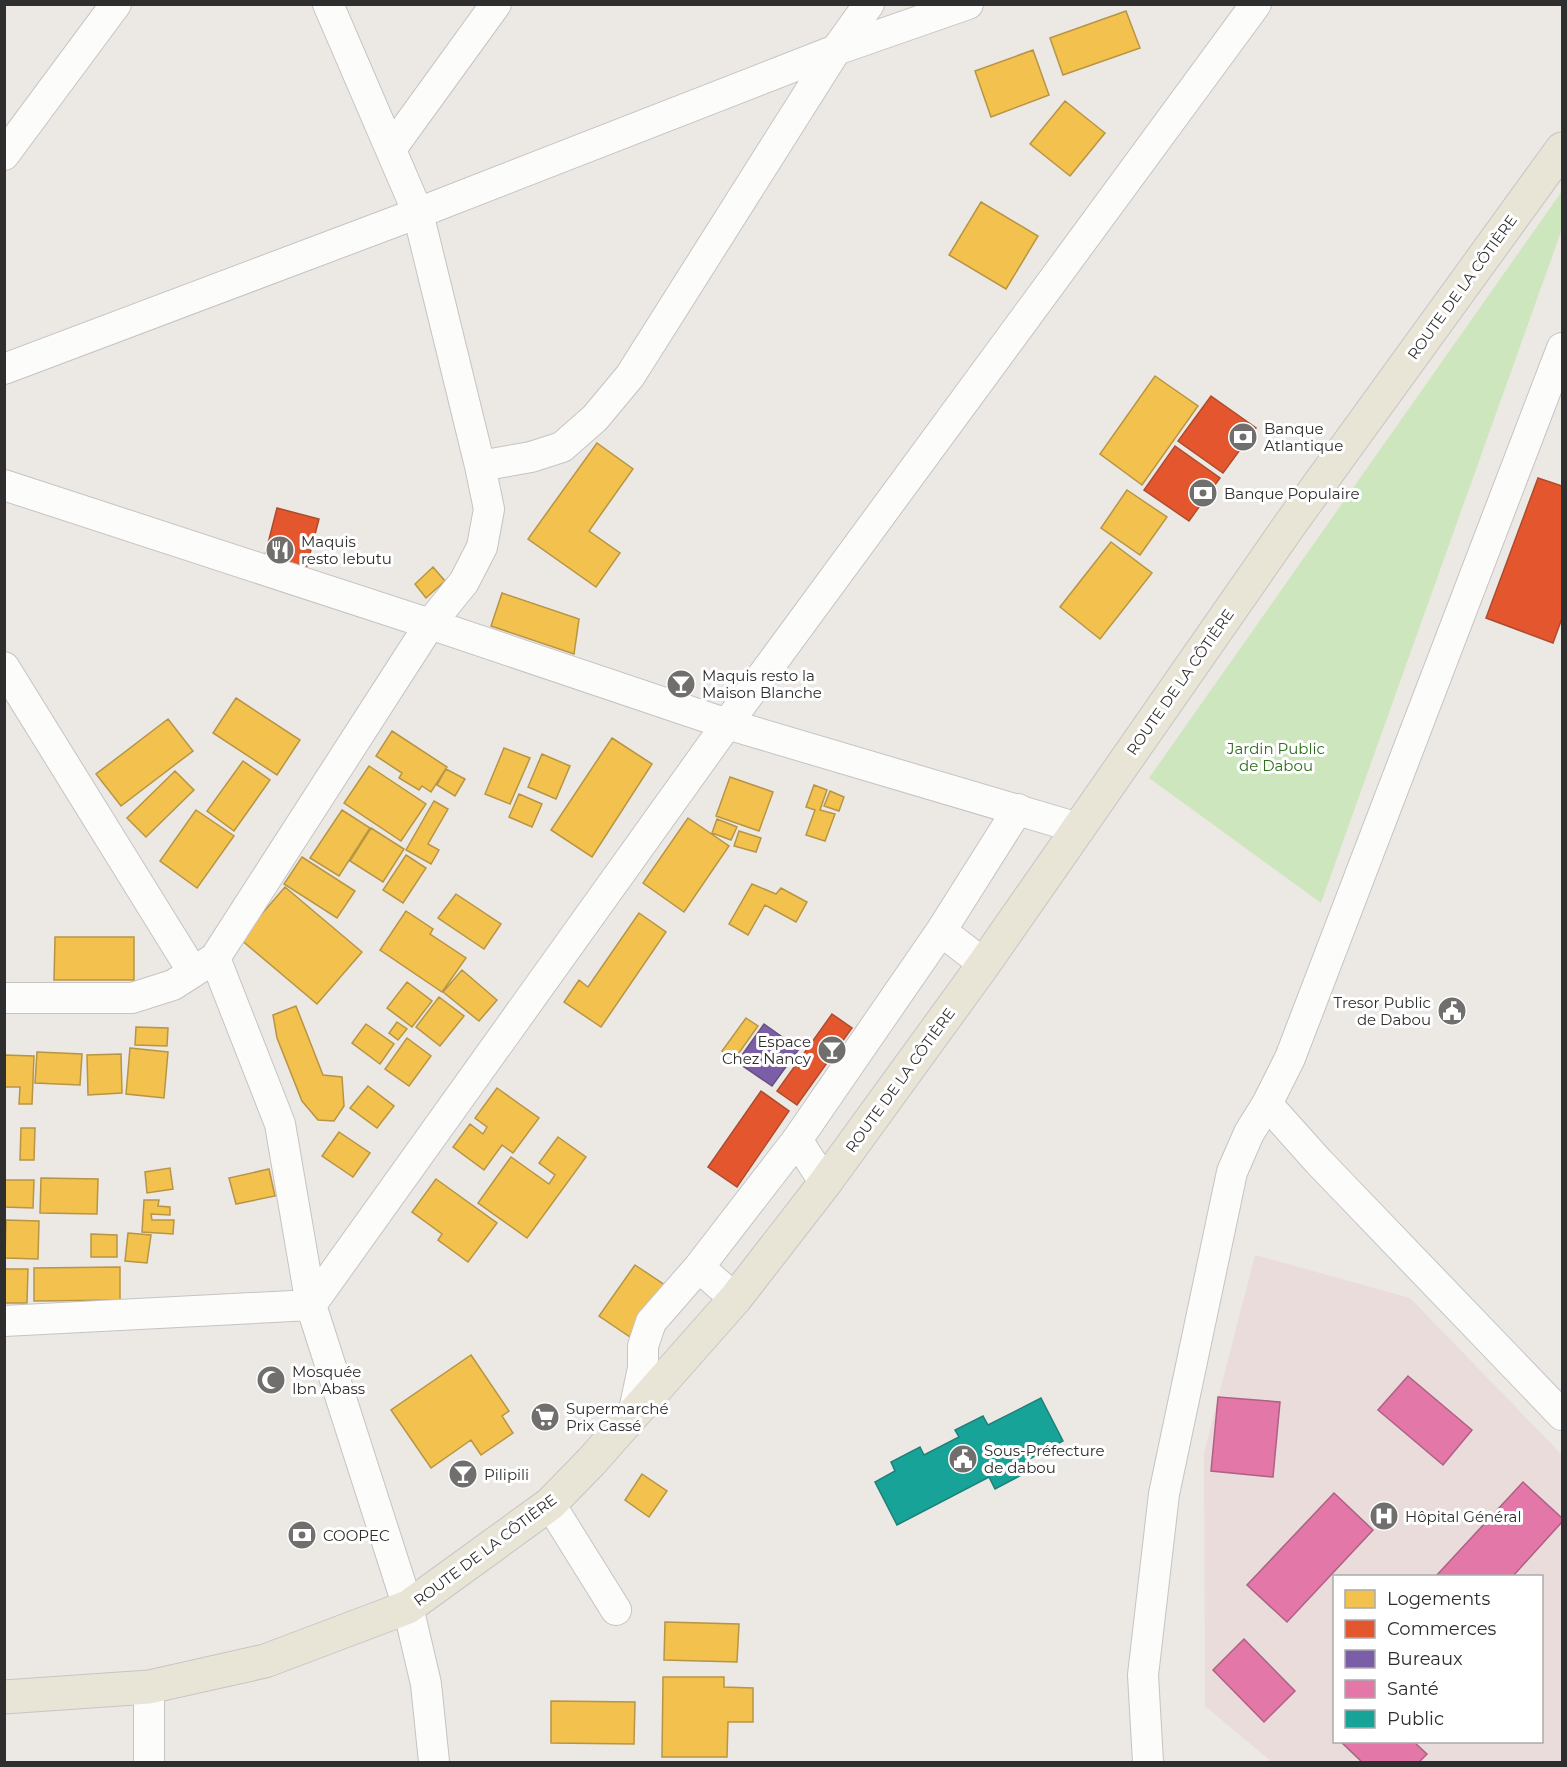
<svg xmlns="http://www.w3.org/2000/svg" width="1567" height="1767" font-family="Montserrat,sans-serif">
	<rect width="100%" height="100%" fill="#ece8e4"/>
	<path fill="#e9dcdb" fill-rule="evenodd" d="M1255 1255 1410 1298 1562 1455V1762H1272L1205 1706 1204 1453ZM1334 1576H1542V1742H1334Z"/>
	<path fill="#cee6be" d="M1562 191V229L1321 903 1149 778Z"/>
	<path fill="#f2c14e" stroke="#b79544" stroke-width="1.5" d="M1126 11 1140 48 1063 75 1050 38Z
		M1033 50 1049 95 991 117 975 71Z
		M1065 101 1105 133 1070 176 1030 144Z
		M981 202 1038 236 1006 289 949 255Z
		M1155 376 1198 406 1142 485 1100 454Z
		M597 443 633 469 589 531 620 553 596 587 528 539Z
		M1127 490 1167 517 1140 555 1101 528Z
		M1111 542 1152 573 1100 639 1060 607Z
		M433 567 445 581 426 598 415 584Z
		M502 593 579 619 574 654 491 626Z
		M236 698 300 740 277 775 213 733Z
		M168 719 193 751 121 806 96 774Z
		M392 731 447 767 431 792 422 786 419 790 399 778 402 773 376 756Z
		M612 738 652 764 592 857 551 830Z
		M504 748 530 758 510 804 485 794Z
		M542 754 570 766 556 799 528 787Z
		M243 761 270 780 234 831 207 811Z
		M369 766 426 804 401 841 344 803Z
		M446 769 465 779 455 796 437 785Z
		M175 771 194 790 146 837 127 818Z
		M730 777 773 792 759 831 716 816Z
		M814 785 827 790 820 810 835 814 825 841 806 835 815 810 806 807Z
		M830 791 844 797 839 811 824 806Z
		M519 794 542 804 532 827 509 817Z
		M434 801 448 809 428 844 439 850 431 864 406 850Z
		M196 810 234 836 197 888 160 861Z
		M342 810 370 828 339 876 310 858Z
		M688 818 729 846 684 912 643 883Z
		M717 819 737 827 731 840 712 833Z
		M371 828 404 849 383 882 350 861Z
		M739 831 761 838 756 852 734 846Z
		M406 855 426 868 403 903 383 890Z
		M302 857 355 891 337 918 284 884Z
		M752 884 776 894 781 888 807 902 796 922 765 905 748 935 729 924Z
		M285 887 362 952 317 1004 240 939Z
		M456 894 501 924 484 949 438 918Z
		M406 911 433 929 430 934 466 958 442 992 380 950Z
		M639 913 666 932 601 1027 564 1002 579 980 588 987Z
		M55 937H134V980H54Z
		M462 970 497 1000 479 1021 443 992Z
		M407 982 432 1001 412 1027 387 1008Z
		M439 997 464 1016 440 1046 416 1027Z
		M296 1006 323 1075 342 1077 344 1106 334 1121 318 1120 302 1101 277 1038 273 1015Z
		M746 1018 758 1026 734 1060 722 1051Z
		M397 1022 407 1029 398 1040 389 1033Z
		M366 1024 394 1044 380 1064 352 1043Z
		M136 1027 168 1028 167 1046 135 1045Z
		M407 1038 431 1056 409 1086 385 1069Z
		M130 1048 168 1052 164 1098 126 1094Z
		M37 1052 82 1054 80 1085 35 1083Z
		M121 1054 122 1093 88 1095 87 1055Z
		M4 1055 34 1056 32 1104H19L20 1087H4Z
		M368 1086 394 1106 377 1128 350 1108Z
		M497 1088 539 1118 513 1153 502 1145 484 1170 453 1147 470 1124 483 1134 487 1127 475 1118Z
		M21 1128H35L34 1160H20Z
		M339 1132 370 1153 353 1177 322 1156Z
		M558 1137 586 1157 527 1238 478 1203 511 1157 549 1184 555 1175 539 1163Z
		M170 1168 173 1189 147 1193 145 1172Z
		M269 1169 275 1196 236 1204 229 1178Z
		M41 1178 98 1179 97 1214 40 1213Z
		M436 1179 497 1223 468 1262 438 1240 442 1234 412 1212Z
		M4 1180H34L33 1208 4 1207Z
		M144 1200H159L158 1206 170 1207V1215L151 1214 152 1220H174L173 1234 142 1232Z
		M6 1220 39 1221 38 1259 5 1258Z
		M128 1233 151 1235 147 1263 125 1261Z
		M91 1234 117 1235V1257H91Z
		M635 1265 665 1285 630 1337 599 1316Z
		M120 1267V1300L34 1301V1268Z
		M4 1269H28L27 1303H4Z
		M471 1355 509 1411 502 1416 513 1433 481 1455 471 1440 431 1468 391 1410Z
		M642 1474 667 1491 649 1517 625 1500Z
		M665 1622 739 1624 737 1662 664 1660Z
		M663 1677H724V1687L753 1688V1722H728L727 1757H662Z
		M551 1701 635 1702 634 1744 551 1743Z"/>
	<path fill="#e4572e" stroke="#ad4b2e" stroke-width="1.5" d="M1211 396 1256 428 1223 473 1178 441Z
		M1175 446 1220 478 1189 521 1144 490Z
		M1538 478 1562 486V618L1553 643 1486 618Z
		M277 508 319 519 306 569 264 559Z
		M832 1014 852 1028 797 1105 777 1091Z
		M761 1091 789 1111 737 1187 708 1167Z"/>
	<path fill="#7b5ea7" stroke="#645083" stroke-width="1.5" d="M764 1024 799 1049 772 1086 737 1062Z"/>
	<path fill="#e377a8" stroke="#ad6183" stroke-width="1.5" d="M1408 1376 1472 1430 1443 1465 1378 1410Z
		M1218 1397 1280 1402 1273 1477 1211 1471Z
		M1523 1482 1562 1518V1522L1513 1576H1436Z
		M1334 1493 1373 1530 1287 1622 1247 1585Z
		M1244 1639 1295 1691 1264 1722 1213 1670Z
		M1341 1742H1414L1427 1754 1419 1762H1362Z"/>
	<path fill="#17a398" stroke="#1e8078" stroke-width="1.5" d="M1041 1398 1063 1441 1022 1463 1027 1472 995 1489 989 1477 897 1525 875 1482 895 1471 891 1462 920 1447 924 1455 959 1437 955 1430 983 1416 988 1425Z"/>
	<g fill="none" stroke-linecap="round" stroke-linejoin="round">
		<g stroke="#c5c4c5" stroke-width="32">
			<path id="street" d="M391 149 496 4
				M4 155 116 4
				M4 369 418 213 836 50 968 4
				M480 466 531 457 562 447 595 418 630 376 836 50 869 4
				M4 485 430 624 727 724 1078 828
				M4 667 193 972
				M941 931 984 964
				M215 958 280 1124 311 1305 408 1607 426 1684 434 1762
				M4 998H132L173 985 215 958 430 624 464 582 482 547 489 509 480 466 418 213 328 4
				M1267 1104 1318 1161 1562 1415
				M797 1140 825 1183
				M699 1267 735 1299
				M311 1305 727 724 1256 4
				M4 1321 311 1305
				M633 1415 643 1368V1346L651 1322 699 1267 797 1140 941 931 1018 809
				M550 1504 616 1610
				M149 1687V1762
				M1148 1762 1143 1675 1164 1494 1232 1172 1249 1133 1267 1104 1290 1058 1562 348"/>
		</g>
		<g stroke="#c6c5c4" stroke-width="35">
			<path id="primary" d="M4 1697 149 1687 265 1661 408 1607 550 1504 591 1462 735 1299 825 1183 984 964 1291 523 1562 149"/>
		</g>
		<use href="#street" stroke="#fcfcfb" stroke-width="30"/>
		<use href="#primary" stroke="#e8e4d6" stroke-width="33"/>
	</g>
	<defs>
		<g id="bank-disc" transform="scale(1.5)"><circle r="9.5" fill="#706f6e" stroke="#fff"/><path d="M-6-4H6V4H-6ZM0-2.3a2.3 2.3 0 1 0 0 4.6a2.3 2.3 0 1 0 0-4.6Z" fill="#fff"/></g>
		<g id="restaurant-disc" transform="scale(1.5)"><circle r="9.5" fill="#706f6e" stroke="#fff"/><path d="M-5-6h1v4h1v-4h1v4h1v-4h1v5L-1.5 .5V6h-2V.5L-5-1ZM5-6V6H3V1.5H1.5Q1.5-4 5-6Z" fill="#fff"/></g>
		<g id="bar-disc" transform="scale(1.5)"><circle r="9.5" fill="#706f6e" stroke="#fff"/><path d="M-6-5H6L.8 .8V4.5H3.5V6h-7V4.5H-.8V.8Z" fill="#fff"/></g>
		<g id="civic-disc" transform="scale(1.5)"><circle r="9.5" fill="#706f6e" stroke="#fff"/><path d="M-.6-6.5H3V-4.5H.6V-3L4-1V1h2V6H-6V1h2V-1L-.6-3ZM-1.2 2.5V6h2.4V2.5Z" fill="#fff"/></g>
		<g id="mosque-disc" transform="scale(1.5)"><circle r="9.5" fill="#706f6e" stroke="#fff"/><path d="M3.5-4.9A6 6 0 1 0 3.5 4.9A5 5 0 1 1 3.5-4.9Z" fill="#fff"/></g>
		<g id="supermarket-disc" transform="scale(1.5)"><circle r="9.5" fill="#706f6e" stroke="#fff"/><path d="M-6-5.5h2.5l.6 2H6L4.5 2H-2.5L-4.4-4H-6ZM-1.5 3.2a1.3 1.3 0 1 0 .1 0ZM3 3.2a1.3 1.3 0 1 0 .1 0Z" fill="#fff"/></g>
		<g id="hospital-disc" transform="scale(1.5)"><circle r="9.5" fill="#706f6e" stroke="#fff"/><path d="M-5-5h3v3.5h4V-5h3V5h-3V1.5h-4V5h-3Z" fill="#fff"/></g>
	</defs>
	<g fill-rule="evenodd">
		<use href="#bank-disc" x="1243" y="437"/>
		<use href="#bank-disc" x="1203" y="493"/>
		<use href="#restaurant-disc" x="280" y="550"/>
		<use href="#bar-disc" x="681" y="684"/>
		<use href="#civic-disc" x="1452" y="1011"/>
		<use href="#bar-disc" x="832" y="1050"/>
		<use href="#mosque-disc" x="271" y="1380"/>
		<use href="#supermarket-disc" x="545" y="1417"/>
		<use href="#civic-disc" x="963" y="1459"/>
		<use href="#bar-disc" x="463" y="1474"/>
		<use href="#hospital-disc" x="1384" y="1516"/>
		<use href="#bank-disc" x="302" y="1535"/>
	</g>
	<g text-anchor="middle" dominant-baseline="central" stroke-width="6" stroke-linejoin="round" paint-order="stroke">
		<g font-size="15" fill="#2e2e2e" stroke="#fff">
			<text transform="translate(1462 287) rotate(-54)">ROUTE DE LA CÔTIÈRE</text>
			<text transform="translate(1180 682) rotate(-55)">ROUTE DE LA CÔTIÈRE</text>
			<text transform="translate(900 1080) rotate(-54)">ROUTE DE LA CÔTIÈRE</text>
			<text transform="translate(485 1550) rotate(-37)">ROUTE DE LA CÔTIÈRE</text>
		</g>
		<g font-size="15" fill="#2e2e2e" stroke="#fff" text-anchor="start">
			<text x="1264" y="428">Banque<tspan x="1264" dy="17">Atlantique</tspan></text>
			<text x="1224" y="493">Banque Populaire</text>
			<text x="301" y="541">Maquis<tspan x="301" dy="17">resto lebutu</tspan></text>
			<text x="702" y="675">Maquis resto la<tspan x="702" dy="17">Maison Blanche</tspan></text>
			<text x="1431" y="1002" text-anchor="end">Tresor Public<tspan x="1431" dy="17">de Dabou</tspan></text>
			<text x="811" y="1041" text-anchor="end">Espace<tspan x="811" dy="17">Chez Nancy</tspan></text>
			<text x="292" y="1371">Mosquée<tspan x="292" dy="17">Ibn Abass</tspan></text>
			<text x="566" y="1408">Supermarché<tspan x="566" dy="17">Prix Cassé</tspan></text>
			<text x="984" y="1450">Sous-Préfecture<tspan x="984" dy="17">de dabou</tspan></text>
			<text x="484" y="1474">Pilipili</text>
			<text x="1405" y="1516">Hôpital Général</text>
			<text x="323" y="1535">COOPEC</text>
		</g>
		<g font-size="15" fill="#2c6e1b" stroke="#fff">
			<text x="1276" y="748">Jardin Public<tspan x="1276" dy="17">de Dabou</tspan></text>
		</g>
	</g>
	<rect width="1567" height="1767" fill="none" stroke="#2e2e2e" stroke-width="12"/>
	<rect x="1333" y="1575" width="210" height="168" fill="#ffffff" stroke="#ababab" stroke-width="1.5"/>
	<rect x="1345" y="1590" width="30" height="18" fill="#f2c14e" stroke="#ababab" stroke-width="1.5"/>
	<text x="1387" y="1605" font-size="18" fill="#2e2e2e">Logements</text>
	<rect x="1345" y="1620" width="30" height="18" fill="#e4572e" stroke="#ababab" stroke-width="1.5"/>
	<text x="1387" y="1635" font-size="18" fill="#2e2e2e">Commerces</text>
	<rect x="1345" y="1650" width="30" height="18" fill="#7b5ea7" stroke="#ababab" stroke-width="1.5"/>
	<text x="1387" y="1665" font-size="18" fill="#2e2e2e">Bureaux</text>
	<rect x="1345" y="1680" width="30" height="18" fill="#e377a8" stroke="#ababab" stroke-width="1.5"/>
	<text x="1387" y="1695" font-size="18" fill="#2e2e2e">Santé</text>
	<rect x="1345" y="1710" width="30" height="18" fill="#17a398" stroke="#ababab" stroke-width="1.5"/>
	<text x="1387" y="1725" font-size="18" fill="#2e2e2e">Public</text>
</svg>
